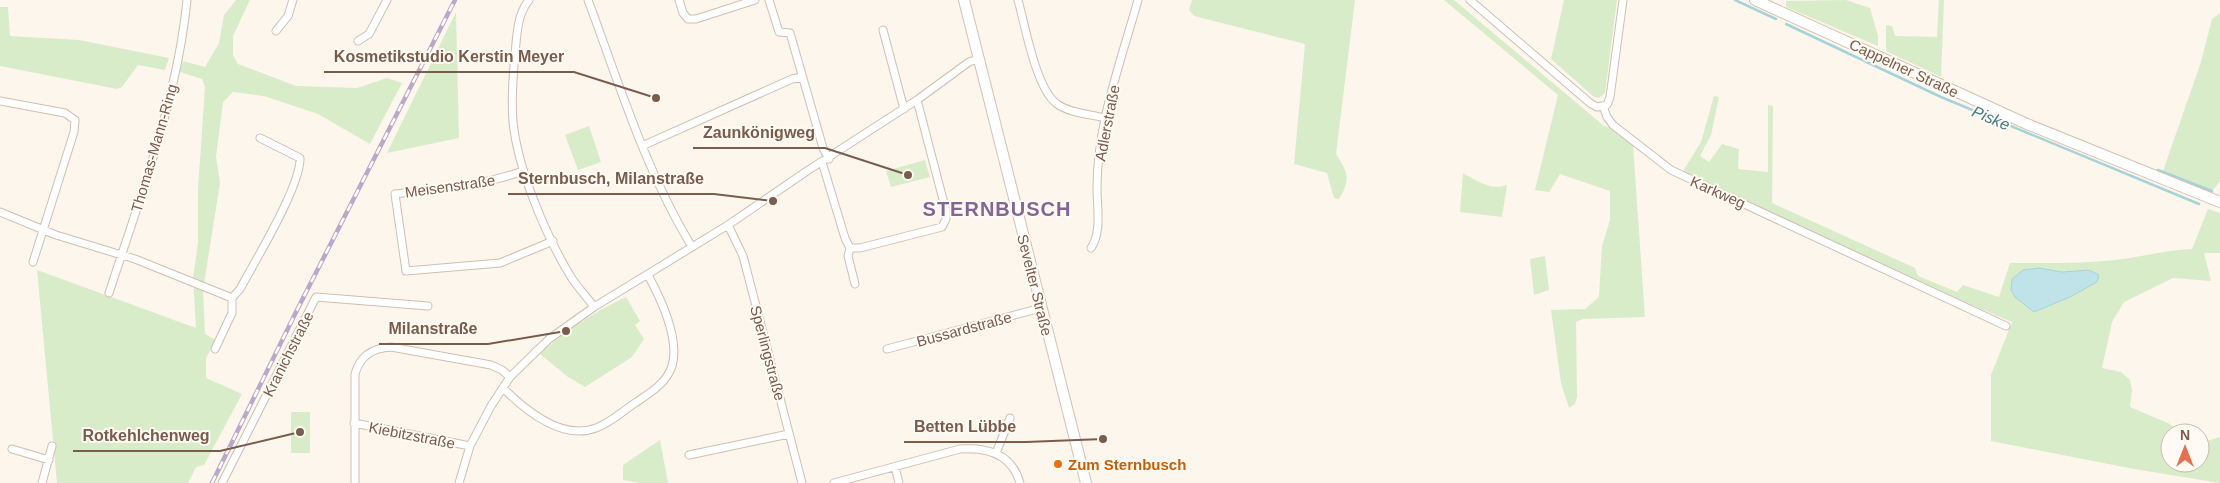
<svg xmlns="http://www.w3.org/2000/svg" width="2220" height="483" font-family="Helvetica,sans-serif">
	<rect width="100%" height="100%" fill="#fdf6ec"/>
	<path fill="#d8ecc9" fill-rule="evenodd" d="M236 0H250L233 36V55L238 64 296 86 357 88 387 78 402 83 370 144 318 114 264 96 233 92 223 102 216 157 220 183 203 290 205 334 216 340 206 358V378L242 394 204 465 196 467 188 483H57L37 270 196 328 193 278 198 243V189L205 87 202 79 180 72 183 61 205 67 219 43 224 15Z
		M1192 0H1355L1336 154C1348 173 1351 179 1339 199L1334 198 1327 173 1294 164 1305 44 1194 16 1189 10Z
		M1444 0H1454L1604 126 1611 128 1633 145 1645 317 1583 319 1576 322 1577 397 1575 404 1569 408 1561 383 1551 310 1585 309 1599 297 1602 246 1610 220V191L1560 174 1549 192 1535 190 1558 95Z
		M1564 0H1617L1605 93 1599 98 1594 97 1551 59Z
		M1846 0 1870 8 1878 36V46L1786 7V1Z
		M1939 0H1944L1941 77 1886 51V25L1892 26 1895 36 1937 37Z
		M0 7H8L10 36 79 40 169 58 165 70 138 65 122 87 117 89 0 66Z
		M456 12 459 138 387 153Z
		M2220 13V181L2213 190 2163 171 2201 62 2212 19Z
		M1714 96 1719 97 1711 135 1700 156 1709 162 1722 144 1739 149 1738 169 1768 172V105L1773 106 1772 203 1915 268 1918 276 1957 292 1963 285 1999 297 2010 263C2045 263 2080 264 2115 260 2141 257 2166 250 2192 249L2208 209 2220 213V253H2204L2211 281 2173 278 2124 302 2112 322 2102 368 2121 372 2130 380 2132 390 2130 407 2170 424 2179 433H2170V463H2200V443L2220 437V483L2134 469 1991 441V375L2012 322 1955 298 1683 171 1701 142ZM2039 268 2062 272 2077 270 2070 297 2034 312 2024 302 2023 270Z
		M589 126 601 162 578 170 565 135Z
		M925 160 930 177 891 187 886 171Z
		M1463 173C1478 181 1490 191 1507 185L1502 217 1460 212Z
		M1545 256 1549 290 1534 295 1530 259Z
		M626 297 640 321 635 325 644 339 632 357 585 387 568 377 540 354C565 330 595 312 626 297Z
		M291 412H310V453H291Z
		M660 440 668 483H639L623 480V465Z"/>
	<path fill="#bfe3e8" stroke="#a5d3da" d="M2039 268 2062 272 2089 270 2099 275 2097 282 2070 297 2034 312 2015 297 2011 290 2012 279 2023 270Z"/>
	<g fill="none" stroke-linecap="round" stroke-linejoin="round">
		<path stroke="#a5d3da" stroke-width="2.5" d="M1735 0 1776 19
			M1786 24 1941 97 2199 204
			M2158 170 2212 191"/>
		<g stroke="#d1beb0" stroke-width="9">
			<path id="street" d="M529 0C517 15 517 34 515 54 513 75 511 100 513 122 518 170 546 236 571 277 578 288 587 297 594 307
				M588 0C619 83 645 170 692 247
				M679 0 683 13 688 19H696L755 0
				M769 0 779 32 790 33 823 148 829 159
				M1018 0C1025 25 1036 89 1057 104 1070 113 1089 114 1105 118
				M1470 0 1590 103 1597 107 1603 106
				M883 30 904 109
				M276 31 288 16 293 0
				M358 41 369 34 387 0
				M0 101 65 113 75 120 74 132 33 262
				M1603 106 1607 117 1613 125 1671 170 2006 326
				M1603 106 1607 105 1610 97 1623 0
				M642 146 792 79 802 77
				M822 162 845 238 850 248H860L942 227 946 219V211L917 100
				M523 171C481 186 439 189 395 194L406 271 500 263 553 241
				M0 212 56 235 135 259 232 298
				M728 225 743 256 802 483
				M850 248 848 256 855 284
				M1091 248C1102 232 1097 207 1097 188 1097 124 1121 61 1138 0
				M109 293C140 198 177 100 187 0
				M232 298 240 289C255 261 301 186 300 158L260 138
				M215 349 232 313V298
				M887 349 1041 308
				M503 388C526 411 562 441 596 428 610 423 623 411 635 403 650 393 666 384 672 366 680 339 661 299 648 275
				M354 423 470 446
				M12 449 49 460
				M996 453 1010 418
				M689 455 789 434
				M895 467 899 483
				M42 483 52 446
				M222 483 316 297 428 306
				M355 483V374C360 356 372 348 391 347L491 365 502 370 510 377
				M459 483 470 446 491 406 510 377 549 339 594 307 728 225 807 171 917 100 969 62 978 59
				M834 483 960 449C988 447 1012 454 1020 483"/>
		</g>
		<g stroke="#d6c0b0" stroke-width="12">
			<path id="secondary" d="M964 0 1086 483
				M1755 0 2027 124 2220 202"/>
		</g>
		<use href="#street" stroke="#fff" stroke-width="7"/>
		<use href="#secondary" stroke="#fff" stroke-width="10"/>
		<g stroke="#b9a8c9" stroke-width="4.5">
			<path id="rail" d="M212 483 297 310 455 0"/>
		</g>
		<use href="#rail" stroke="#fffaf3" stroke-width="2.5" stroke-dasharray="8" stroke-linecap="butt"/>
	</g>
	<circle fill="#e8710a" stroke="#fffaf3" stroke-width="2" cx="1058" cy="464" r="5"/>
	<g text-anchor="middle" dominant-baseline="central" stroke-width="4" stroke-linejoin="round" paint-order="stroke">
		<g font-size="15" fill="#7a5c4d" stroke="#fffaf3">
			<text transform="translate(1904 68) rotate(25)">Cappelner Straße</text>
			<text transform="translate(1107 123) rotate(-79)">Adlerstraße</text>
			<text transform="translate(154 148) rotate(-74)">Thomas-Mann-Ring</text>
			<text transform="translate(450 186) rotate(-8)">Meisenstraße</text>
			<text transform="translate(1718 192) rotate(24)">Karkweg</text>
			<text transform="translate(1035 285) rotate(76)">Sevelter Straße</text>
			<text transform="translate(964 329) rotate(-15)">Bussardstraße</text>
			<text transform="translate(768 353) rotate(75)">Sperlingstraße</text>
			<text transform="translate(288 354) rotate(-63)">Kranichstraße</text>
			<text transform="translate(412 435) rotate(11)">Kiebitzstraße</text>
		</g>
		<g font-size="15" font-weight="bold" fill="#c56008" stroke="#fffaf3" text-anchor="start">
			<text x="1068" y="464">Zum Sternbusch</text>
		</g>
		<g font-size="16" font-style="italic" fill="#437c86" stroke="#fffaf3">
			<text transform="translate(1991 118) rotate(23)">Piske</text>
		</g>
		<g font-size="20" font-weight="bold" letter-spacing="1" fill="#846695" stroke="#fffaf3">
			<text x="997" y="209">STERNBUSCH</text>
		</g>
	</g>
	<path fill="none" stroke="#7a5c4d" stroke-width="2" d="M656 98L574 72H324M908 175L825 148H693M773 201L714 194H508M566 331L488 344H379M1103 439L1026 442H904M300 432L220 451H73"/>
	<g fill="#7a5c4d" stroke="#fffaf3" stroke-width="2">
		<circle cx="656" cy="98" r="5"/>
		<circle cx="908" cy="175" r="5"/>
		<circle cx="773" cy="201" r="5"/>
		<circle cx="566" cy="331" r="5"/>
		<circle cx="1103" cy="439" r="5"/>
		<circle cx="300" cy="432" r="5"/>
	</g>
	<g font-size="16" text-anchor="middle" font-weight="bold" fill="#7a5c4d" stroke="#fffaf3" stroke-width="4" stroke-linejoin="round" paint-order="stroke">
		<text x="449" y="62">Kosmetikstudio Kerstin Meyer</text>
		<text x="759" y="138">Zaunkönigweg</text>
		<text x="611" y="184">Sternbusch, Milanstraße</text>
		<text x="433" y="334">Milanstraße</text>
		<text x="965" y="432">Betten Lübbe</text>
		<text x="146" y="441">Rotkehlchenweg</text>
	</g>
	<g transform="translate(2185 448)"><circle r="24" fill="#fffaf3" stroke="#cabbb1"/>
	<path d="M0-4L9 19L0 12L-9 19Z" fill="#e76f51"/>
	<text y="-8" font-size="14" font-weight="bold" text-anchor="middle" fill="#7a5c4d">N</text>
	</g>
</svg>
